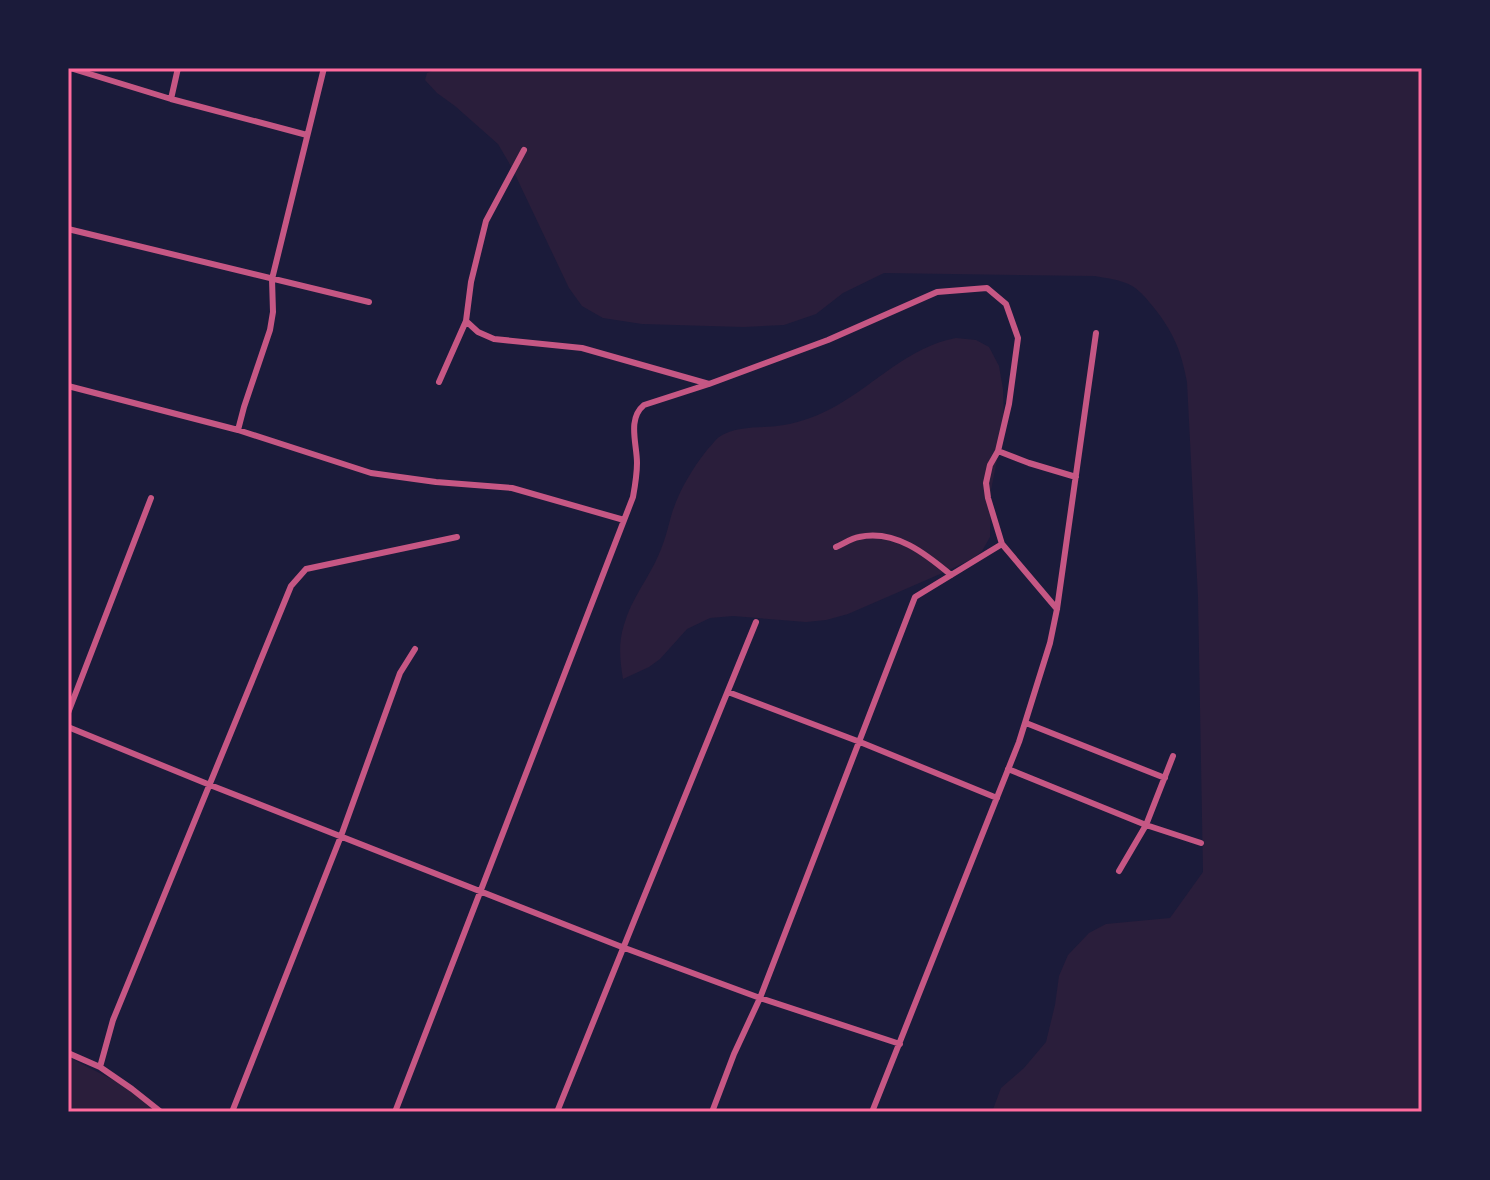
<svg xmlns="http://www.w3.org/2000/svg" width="1490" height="1180" font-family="Mulish,sans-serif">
	<rect width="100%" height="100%" fill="#1b1b3a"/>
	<path fill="#2a1e3b" d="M439 68H1422V1112H992L1001 1088 1024 1068 1046 1042 1055 1005 1059 976 1068 955 1089 933 1106 924 1170 918 1203 872 1198 597 1187 382C1181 349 1172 329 1150 303 1144 295 1135 286 1126 283 1116 279 1105 278 1095 276L884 273 843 293 816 314 784 325 743 327 642 324 603 318 582 306 569 288 512 168 498 144 455 106 437 93 425 80 427 73Z
		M956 338 976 340 989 347 999 366 1003 389 1004 425 991 490 990 537 982 551 974 558 947 571 848 614 826 620 806 622 733 616 710 618 687 629 660 659 649 667 623 679C620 660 618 643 624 625 631 599 649 578 659 554 665 541 668 527 672 513 679 491 692 469 707 450 711 446 715 440 719 437 739 424 763 429 784 425 802 422 820 415 836 406 877 383 908 347 956 338Z
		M68 1057 137 1092 157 1112H68Z"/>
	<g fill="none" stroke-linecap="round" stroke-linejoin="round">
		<path stroke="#c65784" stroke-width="6" d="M70 68 171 99 307 135
			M171 99 178 68
			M68 229 369 302
			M466 321 478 332 494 339 582 348 709 384 828 340 937 292 987 288 1006 304 1018 338 1009 404 998 451 990 465 986 483 988 498 1002 544 1057 609
			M439 382 466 321 471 282 486 221 524 150
			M68 386 238 430 371 473 436 482 512 488 624 520
			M238 430 244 407 270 330 273 312 272 279 324 68
			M998 451 1029 463 1076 477
			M836 547C843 544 852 538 859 537 895 529 926 554 951 575
			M728 692 860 742 997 798
			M68 713 151 498
			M1026 723 1165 778
			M68 727 210 785 622 947 760 998 900 1044
			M1008 769 1146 825 1201 843
			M1119 871 1146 825 1173 756
			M68 1053 100 1067 132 1089 161 1112
			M100 1067 113 1020 291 586 306 569 457 537
			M232 1112 341 836 400 673 415 649
			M395 1112 633 497C635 486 637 474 637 463 637 444 627 419 644 405L709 384
			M557 1112C622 948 690 786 756 622
			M712 1112 734 1054 760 998 915 597 1002 544
			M872 1112 1019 742 1050 643 1057 609 1096 333"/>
	</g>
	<rect width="1490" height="1180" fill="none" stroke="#1b1b3a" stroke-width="140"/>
	<rect x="70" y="70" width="1350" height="1040" fill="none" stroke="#ff6b9d" stroke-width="3"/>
</svg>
